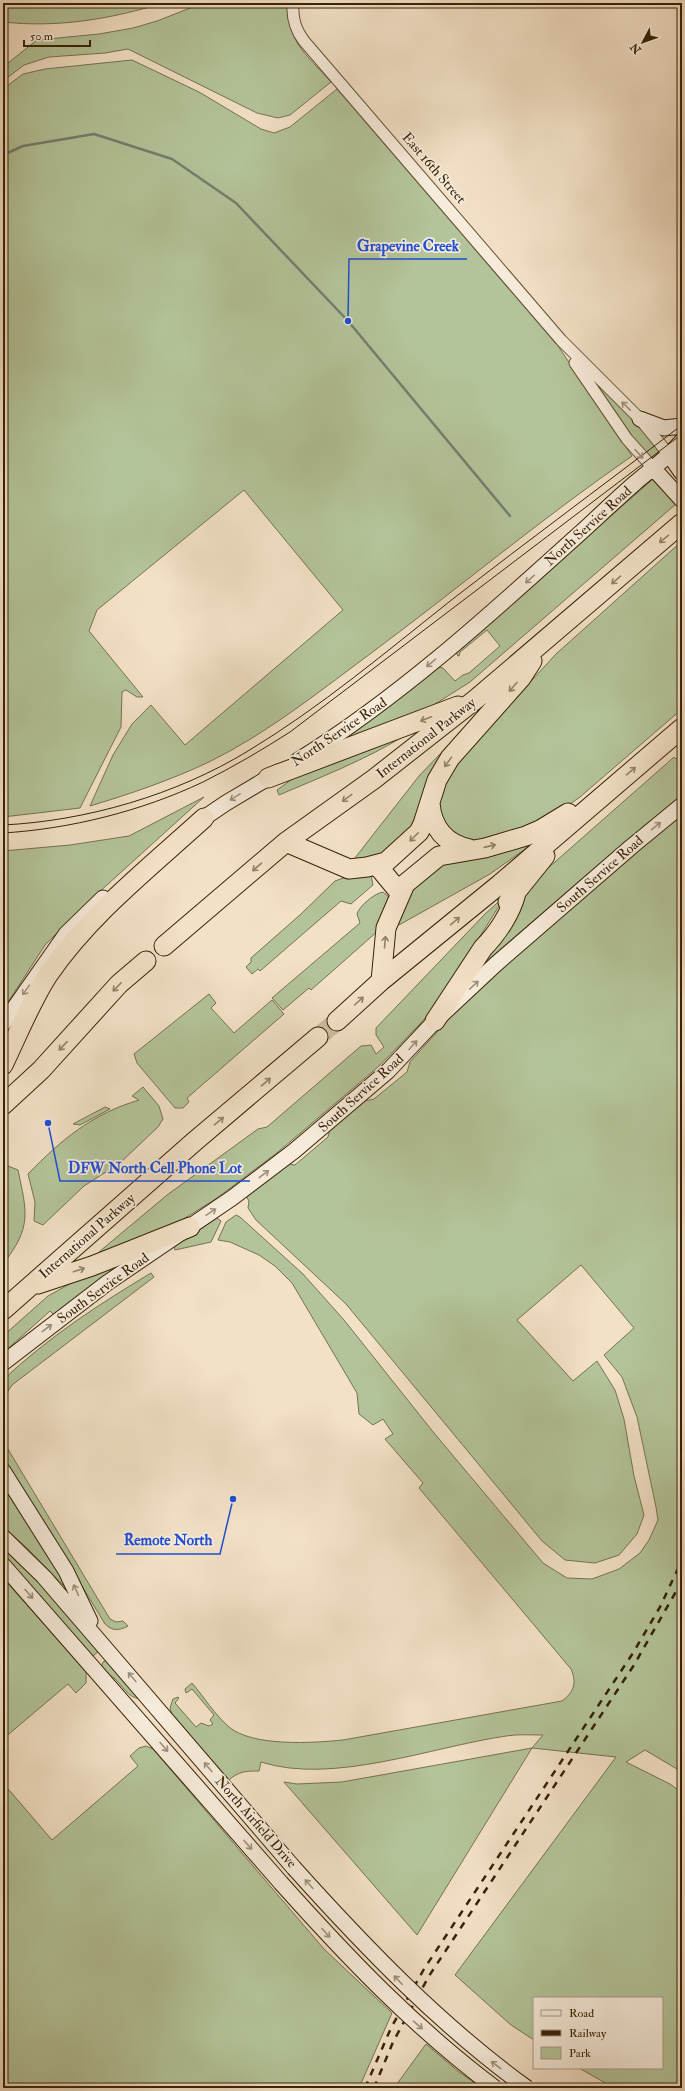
<svg xmlns="http://www.w3.org/2000/svg" width="685" height="2091" font-family="'IM FELL Double Pica',serif">
	<rect width="100%" height="100%" fill="#f3e1c7"/>
	<filter id="stains"><feTurbulence type="fractalNoise" baseFrequency=".005" numOctaves="4"/><feColorMatrix values="0 0 0 0 .2 0 0 0 0 .09 0 0 0 0 .02 0 0 0 .5 -.17"/></filter>
	<radialGradient id="worn" r=".72"><stop offset=".6" stop-color="#630" stop-opacity="0"/><stop offset="1" stop-color="#630" stop-opacity=".3"/></radialGradient>
	<path fill="#b4c49a" stroke="#757350" d="M6 3H163C111 19 58 28 3 22V6Z
		M203 3H289C289 11 289 20 291 28 296 49 317 66 331 82L290 115 278 118 257 113 128 49 105 53 49 57 24 65 3 81V67L37 40 99 34 133 28 157 21Z
		M132 60 199 92 261 129 274 133 290 127 337 89 558 346 632 456C541 519 455 591 366 657 316 694 266 734 209 762 171 780 130 794 90 806L113 755 132 724 151 705 185 745 343 610 244 490 97 610 89 631 143 697H137L126 690 122 692 121 727 80 808 3 817V89L23 74 45 69Z
		M589 375 644 427 663 452 650 462 623 428Z
		M653 479 676 504 470 682 429 708 345 739 438 667 443 668 455 681 463 675 469 673 500 646 487 630 460 652 459 656H458L456 652Z
		M682 541V709L580 797 548 820 474 843 444 831 437 795 451 768 556 654Z
		M462 731 418 826 378 861 351 863 419 776Z
		M404 736C365 760 321 777 279 795L277 790 298 775Z
		M682 753V796L476 975C497 938 518 900 547 869L674 757 676 759Z
		M204 797 86 904 45 945 3 1010V851L70 845 129 836Z
		M682 815V1772L645 1750 626 1762 670 1784 682 1793V2088H614L579 2068H662V1998H534V2040L511 2025 455 1975 616 1757 532 1748 417 1935 284 1782 297 1784 342 1782 532 1748 543 1735C531 1735 518 1734 506 1736 431 1747 333 1785 261 1762L259 1771C247 1771 239 1771 229 1780L172 1714 170 1708 173 1699 178 1697 179 1698 175 1703 196 1727 201 1723 209 1726 213 1724 210 1720 214 1715 192 1689 186 1693 185 1689 192 1683C204 1697 215 1715 229 1727 253 1747 314 1743 343 1740L562 1701C574 1692 577 1683 571 1669L419 1488 423 1483 385 1439 393 1434 383 1419 373 1425 359 1414 357 1393 292 1283 275 1266 259 1255 230 1242 218 1240 226 1222 236 1215 240 1217 303 1274 344 1320 434 1433 543 1563 567 1578 592 1579 619 1569 640 1553 649 1540 658 1520 656 1507 637 1417 622 1377 604 1355 634 1328 581 1265 517 1320 573 1381 597 1361 615 1390 624 1419 634 1476 644 1515 637 1534 619 1555 595 1563 565 1560 542 1541 346 1304 256 1220 248 1208 249 1201 246 1196 289 1164 295 1165 328 1137 330 1129 365 1101 374 1099 407 1072 410 1062 473 992 619 864Z
		M545 835 490 874 399 925 393 920 404 892 444 857Z
		M352 875H371L373 885 351 904 341 901 260 971 258 969 252 974 246 967 251 962V958L301 914 335 881Z
		M383 892 390 898 379 930 311 990 309 988 283 1010 272 998 360 923 357 914C359 906 375 893 383 892Z
		M506 895 438 1003 419 1025 378 1067 278 1152 217 1198 174 1225 102 1256 99 1252 167 1195 258 1129 267 1127 361 1046 371 1045 376 1054 384 1047 376 1035V1028L485 914Z
		M209 994 216 1003 211 1008 234 1033 272 1000 284 1014 187 1098 189 1102 183 1108H175L137 1063 134 1054Z
		M143 1087 159 1106 163 1119 158 1127 120 1163 84 1186 43 1225 34 1221 35 1202 28 1174C61 1140 92 1114 139 1100L132 1096Z
		M105 1107 110 1109 80 1125 73 1124Z
		M3 1164 18 1170C27 1213 32 1227 3 1264Z
		M217 1218 221 1221 211 1242 175 1250 174 1247Z
		M151 1248 54 1315 50 1311 3 1353V1336L48 1296 100 1267Z
		M151 1273 154 1277 12 1385 3 1399 4 1379C50 1336 98 1305 151 1273Z
		M3 1441 110 1619 116 1622 123 1621 128 1626C119 1631 112 1631 105 1624L60 1550 3 1463Z
		M3 1481 68 1584 64 1586 25 1546 3 1527Z
		M3 1544 19 1559 99 1651 93 1656 88 1655 3 1557Z
		M3 1578 86 1672V1683L76 1693 68 1684 3 1739Z
		M107 1660 140 1699C127 1697 123 1686 114 1678 109 1674 106 1674 101 1668L103 1662Z
		M146 1746 153 1749 324 1949 392 2013 359 2088H3V1783L52 1840 138 1766 130 1756 139 1748Z
		M426 2044 459 2072 482 2088H394Z"/>
	<g fill="none" stroke-linecap="round" stroke-linejoin="round">
		<path stroke="#737f70" stroke-width="2.5" d="M3 155 23 146 94 134 172 159 236 203 348 321 510 516"/>
		<path stroke="#cdbba0" stroke-width="19" stroke-dasharray="19 10" stroke-linecap="butt" d="M318 1037 337 1021"/>
		<g stroke="#655236" stroke-width="13">
			<path id="street" d="M293 3C292 18 295 29 304 41L561 340 640 419 670 456
				M575 363 627 439 653 468"/>
		</g>
		<g stroke="#362206" stroke-width="17">
			<path id="secondary" d="M640 419 664 428 682 426
				M670 456 682 473
				M653 468 682 500
				M297 761C403 695 495 610 588 526 603 512 619 497 635 483 651 469 668 458 682 441
				M195 824 226 803 278 772
				M3 1024 66 934 103 898
				M3 1363 107 1283 232 1198 294 1151 388 1071 435 1021 496 964 631 847 682 805
				M3 1471 66 1571 90 1621
				M3 1537 44 1577 294 1868
				M3 1565 281 1883"/>
		</g>
		<g stroke="#362206" stroke-width="21">
			<path id="highway" d="M268 778 458 706
				M430 803C432 828 445 844 470 849
				M286 842 349 869 367 867 386 862 419 832 423 824 437 780 450 758 521 678 532 661
				M375 865 381 870 400 893
				M508 902 545 856
				M164 946 286 842 374 779 476 699 682 523
				M381 981 386 928 405 884 439 856 485 848 526 836 540 830 568 813
				M337 1021 381 981 500 884 682 728
				M435 1021 483 948C497 934 511 913 516 893
				M3 1065C17 1036 31 1001 48 975 90 914 149 868 204 818
				M3 1105 41 1070 119 984 146 961
				M38 1284 92 1266 190 1227
				M3 1310 195 1141 318 1037"/>
		</g>
		<use href="#street" stroke="#f7ecdb" stroke-width="11"/>
		<use href="#secondary" stroke="#f7ecdb" stroke-width="15"/>
		<use href="#highway" stroke="#f3e1c7" stroke-width="19"/>
		<path stroke="#362206" stroke-width="1" d="M3 825C86 821 176 795 248 751 321 707 387 651 454 598 529 540 606 483 682 425
			M3 833C70 829 142 811 203 782 233 767 262 750 290 732L682 434"/>
		<path stroke="#362206" stroke-width="2.5" stroke-dasharray="7 7" stroke-linecap="butt" d="M365 2088 391 2028 424 1969 633 1653 660 1607 682 1560
			M374 2088 393 2042 429 1976 634 1665 682 1581"/>
		<g stroke="#362206" stroke-width="17" stroke-linecap="butt">
			<path id="secondary-bridge" d="M294 1868C366 1948 440 2025 527 2088
				M281 1883C349 1959 414 2027 495 2088"/>
		</g>
		<use href="#secondary-bridge" stroke="#f7ecdb" stroke-width="15"/>
	</g>
	<defs><path id="oneway-shaft" d="M-6 0H5M1.5-3L5.5 0L1.5 3" fill="none" stroke-width="1.6" stroke-linecap="round" stroke-linejoin="round"/></defs>
	<g stroke="#a0917b">
		<use href="#oneway-shaft" transform="translate(626 406) rotate(-136)"/>
		<use href="#oneway-shaft" transform="translate(639 454) rotate(48)"/>
		<use href="#oneway-shaft" transform="translate(530 579) rotate(138)"/>
		<use href="#oneway-shaft" transform="translate(431 663) rotate(140)"/>
		<use href="#oneway-shaft" transform="translate(235 797) rotate(148)"/>
		<use href="#oneway-shaft" transform="translate(656 826) rotate(-39)"/>
		<use href="#oneway-shaft" transform="translate(474 985) rotate(-43)"/>
		<use href="#oneway-shaft" transform="translate(26 990) rotate(125)"/>
		<use href="#oneway-shaft" transform="translate(413 1045) rotate(-48)"/>
		<use href="#oneway-shaft" transform="translate(264 1174) rotate(-37)"/>
		<use href="#oneway-shaft" transform="translate(211 1212) rotate(-34)"/>
		<use href="#oneway-shaft" transform="translate(47 1328) rotate(-37)"/>
		<use href="#oneway-shaft" transform="translate(76 1590) rotate(-115)"/>
		<use href="#oneway-shaft" transform="translate(29 1594) rotate(49)"/>
		<use href="#oneway-shaft" transform="translate(132 1677) rotate(-130)"/>
		<use href="#oneway-shaft" transform="translate(164 1747) rotate(49)"/>
		<use href="#oneway-shaft" transform="translate(208 1767) rotate(-130)"/>
		<use href="#oneway-shaft" transform="translate(248 1845) rotate(49)"/>
		<use href="#oneway-shaft" transform="translate(309 1884) rotate(-132)"/>
		<use href="#oneway-shaft" transform="translate(326 1933) rotate(48)"/>
		<use href="#oneway-shaft" transform="translate(398 1980) rotate(-134)"/>
		<use href="#oneway-shaft" transform="translate(418 2025) rotate(41)"/>
		<use href="#oneway-shaft" transform="translate(496 2065) rotate(-143)"/>
	</g>
	<g stroke="#948266">
		<use href="#oneway-shaft" transform="translate(664 539) rotate(140)"/>
		<use href="#oneway-shaft" transform="translate(616 580) rotate(139)"/>
		<use href="#oneway-shaft" transform="translate(513 687) rotate(131)"/>
		<use href="#oneway-shaft" transform="translate(426 719) rotate(159)"/>
		<use href="#oneway-shaft" transform="translate(448 762) rotate(126)"/>
		<use href="#oneway-shaft" transform="translate(631 771) rotate(-40)"/>
		<use href="#oneway-shaft" transform="translate(347 798) rotate(144)"/>
		<use href="#oneway-shaft" transform="translate(414 837) rotate(135)"/>
		<use href="#oneway-shaft" transform="translate(490 846) rotate(-13)"/>
		<use href="#oneway-shaft" transform="translate(257 867) rotate(139)"/>
		<use href="#oneway-shaft" transform="translate(455 921) rotate(-40)"/>
		<use href="#oneway-shaft" transform="translate(385 942) rotate(-85)"/>
		<use href="#oneway-shaft" transform="translate(117 987) rotate(134)"/>
		<use href="#oneway-shaft" transform="translate(359 1001) rotate(-42)"/>
		<use href="#oneway-shaft" transform="translate(63 1046) rotate(133)"/>
		<use href="#oneway-shaft" transform="translate(266 1082) rotate(-41)"/>
		<use href="#oneway-shaft" transform="translate(219 1121) rotate(-40)"/>
		<use href="#oneway-shaft" transform="translate(79 1270) rotate(-18)"/>
	</g>
	<g text-anchor="middle" dominant-baseline="central" stroke-width="3.5" stroke-linejoin="round" paint-order="stroke">
		<g font-size="14" fill="#362206" stroke="#f7ecdb">
			<text transform="translate(434 168) rotate(49)">East 16th Street</text>
			<text transform="translate(588 526) rotate(-42)">North Service Road</text>
			<text transform="translate(339 732) rotate(-34)">North Service Road</text>
			<text transform="translate(426 738) rotate(-38)">International Parkway</text>
			<text transform="translate(600 874) rotate(-41)">South Service Road</text>
			<text transform="translate(361 1093) rotate(-42)">South Service Road</text>
			<text transform="translate(87 1236) rotate(-41)">International Parkway</text>
			<text transform="translate(103 1288) rotate(-36)">South Service Road</text>
			<text transform="translate(256 1822) rotate(49)">North Airfield Drive</text>
		</g>
	</g>
	<path fill="none" stroke="#1d4ed8" stroke-width="1.5" d="M348 321L349 259H467M48 1123L60 1181H250M233 1499L220 1554H116"/>
	<g fill="#1d4ed8" stroke="#f7ecdb" stroke-width="1.5">
		<circle cx="348" cy="321" r="4"/>
		<circle cx="48" cy="1123" r="4"/>
		<circle cx="233" cy="1499" r="4"/>
	</g>
	<g font-size="15" text-anchor="middle" font-weight="bold" fill="#1d4ed8" stroke="#f7ecdb" stroke-width="3.5" stroke-linejoin="round" paint-order="stroke">
		<text x="408" y="251">Grapevine Creek</text>
		<text x="155" y="1173">DFW North Cell Phone Lot</text>
		<text x="168" y="1545">Remote North</text>
	</g>
	<rect width="685" height="2091" fill="none" stroke="#f3e1c7" stroke-width="16"/>
	<rect x="4" y="4" width="677" height="2083" fill="none" stroke="#362206" stroke-width="2"/>
	<rect x="8" y="8" width="669" height="2075" fill="none" stroke="#362206"/>
	<rect x="533" y="1997" width="130" height="72" fill="#f7ecdb" stroke="#aa9b86"/>
	<rect x="541" y="2010" width="20" height="6" fill="#f7ecdb" stroke="#aa9b86"/>
	<text x="569" y="2017" font-size="12" fill="#362206">Road</text>
	<rect x="541" y="2030" width="20" height="6" fill="#362206" stroke="#aa9b86"/>
	<text x="569" y="2037" font-size="12" fill="#362206">Railway</text>
	<rect x="541" y="2047" width="20" height="12" fill="#b4c49a" stroke="#aa9b86"/>
	<text x="569" y="2057" font-size="12" fill="#362206">Park</text>
	<g transform="translate(643 42) rotate(229)" stroke="#f7ecdb" stroke-width="3" paint-order="stroke">
	<path d="M0-3L7 15L0 10L-7 15Z" fill="#362206"/>
	<text y="-6" font-size="11" font-weight="bold" text-anchor="middle" fill="#362206">N</text>
	</g>
	<path d="M24 40v6h66v-6" fill="none" stroke="#362206" stroke-width="2"/>
	<text x="30" y="40" font-size="12" fill="#362206" stroke="#f7ecdb" stroke-width="3" paint-order="stroke">50 m</text>
	<rect width="100%" height="100%" filter="url(#stains)"/>
	<rect width="100%" height="100%" fill="url(#worn)"/>
</svg>
